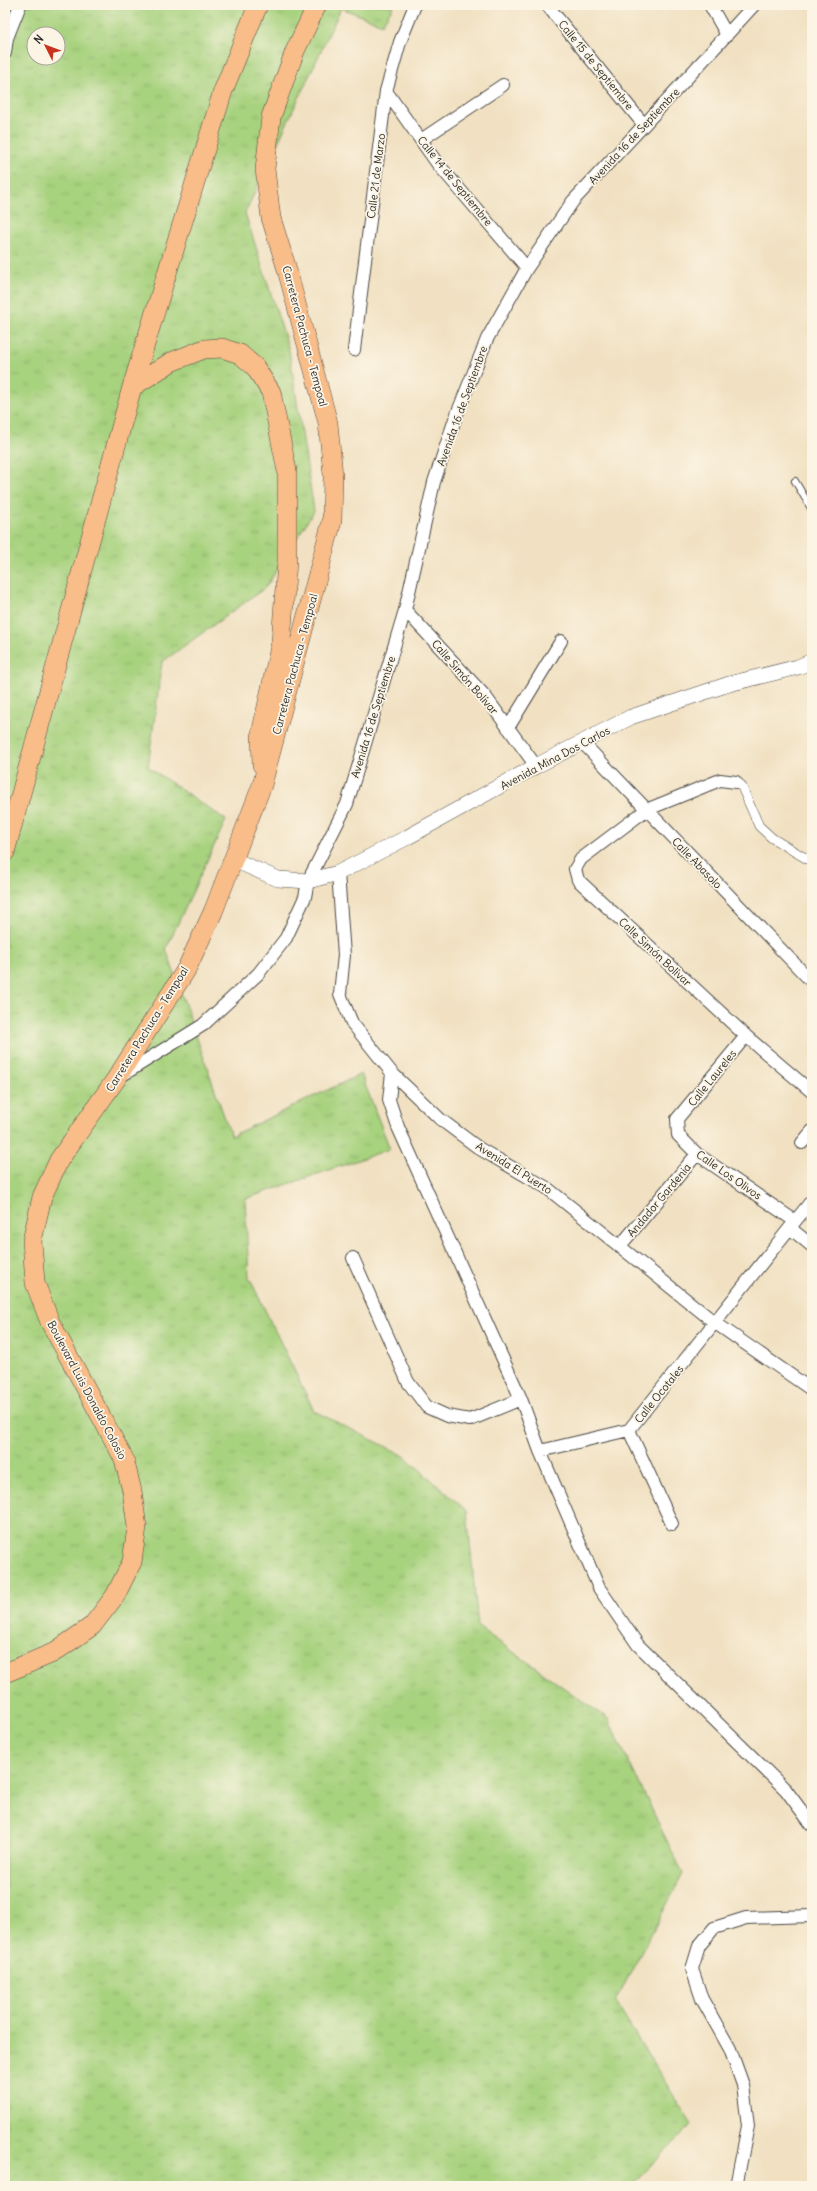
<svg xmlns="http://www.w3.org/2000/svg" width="817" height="2191" font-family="Delius,sans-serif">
	<defs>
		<pattern id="grass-tufts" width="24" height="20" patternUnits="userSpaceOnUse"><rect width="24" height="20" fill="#a7d27e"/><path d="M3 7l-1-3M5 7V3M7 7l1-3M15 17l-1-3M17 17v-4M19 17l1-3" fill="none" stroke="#90b46d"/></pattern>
	</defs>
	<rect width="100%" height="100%" fill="#fcf5e5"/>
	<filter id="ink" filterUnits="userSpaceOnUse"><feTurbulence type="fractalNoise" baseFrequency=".025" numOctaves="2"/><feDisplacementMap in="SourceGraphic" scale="8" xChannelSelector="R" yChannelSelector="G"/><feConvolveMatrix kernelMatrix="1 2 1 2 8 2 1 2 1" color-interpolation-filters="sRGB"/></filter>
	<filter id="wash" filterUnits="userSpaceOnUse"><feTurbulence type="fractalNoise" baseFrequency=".012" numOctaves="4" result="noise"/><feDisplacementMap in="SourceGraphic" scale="16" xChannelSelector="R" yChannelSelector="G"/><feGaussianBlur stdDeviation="0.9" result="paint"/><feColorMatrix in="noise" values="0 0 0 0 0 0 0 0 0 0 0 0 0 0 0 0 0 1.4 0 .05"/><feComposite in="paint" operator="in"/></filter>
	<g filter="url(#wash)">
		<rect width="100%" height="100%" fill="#f1e1c2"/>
		<path fill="url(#grass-tufts)" stroke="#697e54" fill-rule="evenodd" d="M11 5H394L382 24 341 8 245 213 289 350 314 511 266 587 162 662 148 767 226 820 166 949 231 1136 361 1074 390 1149 245 1199 249 1277 314 1411 403 1455 467 1511 478 1627 608 1719 683 1874 615 2002 692 2125 631 2186H5V40ZM34 34H58V58H34Z"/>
	</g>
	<g filter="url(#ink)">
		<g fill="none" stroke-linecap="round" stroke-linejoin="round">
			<g stroke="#494642" stroke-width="8">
				<path id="service" d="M795 481 812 510"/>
			</g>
			<g stroke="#494642" stroke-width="10">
				<path id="pedestrian" d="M736 782 741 785 759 826 772 838 812 862"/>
			</g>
			<g stroke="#494642" stroke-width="14">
				<path id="minor" d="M547 5 644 125
					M710 5 727 35
					M5 53 7 38 20 5
					M386 91 437 163 527 268
					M421 140 503 85
					M354 350 386 91 400 42 415 5
					M405 610 485 696 536 766
					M508 728 561 641
					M582 742 812 982
					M736 782 720 780 646 810 581 859 575 869 578 880 746 1036 812 1092
					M338 873 344 955 340 994 352 1023 392 1073 440 1119 480 1149 547 1188 714 1322 812 1390
					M746 1036 677 1119 678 1135 697 1154 795 1221
					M392 1073 389 1100 398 1127 521 1399 540 1451 599 1588 638 1645 786 1790 812 1825
					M121 1076 203 1025 258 974 286 938 305 897 308 881 347 804 405 610 434 482 455 419 487 339 527 268 573 201 644 125 754 5
					M802 1143 812 1131
					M790 1228 812 1246
					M620 1246 697 1154
					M353 1258 408 1382 427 1407 447 1416 470 1420 521 1399
					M629 1430 672 1524
					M540 1451 629 1430 812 1200
					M736 2186 748 2126 743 2085 730 2049 702 1999 692 1969 699 1946 714 1928 746 1918 812 1916"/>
			</g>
			<g stroke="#494642" stroke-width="16">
				<path id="tertiary" d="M234 860 278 879 308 881 338 873 406 838 536 766 631 717 729 684 798 667 812 661"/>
			</g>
			<g stroke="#494642" stroke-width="20">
				<path id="primary" d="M132 387 171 362 204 349 222 348 240 354 255 367 271 392 287 471V561L281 642 261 734 262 765
					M5 852 132 387 223 91 258 5
					M5 1673 53 1653 92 1626 115 1596 132 1562 137 1527 132 1491 124 1459 50 1322 35 1283 32 1241 42 1197 59 1160 116 1079 186 970 213 912 262 785 332 521 333 475 328 423 286 266 271 218 265 169 271 117 295 51 317 5"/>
			</g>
			<use href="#service" stroke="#fff" stroke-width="6"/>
			<use href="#pedestrian" stroke="#fff" stroke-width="9"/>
			<use href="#minor" stroke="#fff" stroke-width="12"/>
			<use href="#tertiary" stroke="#fff" stroke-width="15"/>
			<use href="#primary" stroke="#f8bd89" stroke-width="19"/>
		</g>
	</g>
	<g text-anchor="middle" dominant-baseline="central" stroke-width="3.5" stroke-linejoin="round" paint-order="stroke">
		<g font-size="11" fill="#2b2b2b" stroke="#fcf5e5">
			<text transform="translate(596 65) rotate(51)">Calle 15 de Septiembre</text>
			<text transform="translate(634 136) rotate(-47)">Avenida 16 de Septiembre</text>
			<text transform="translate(376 176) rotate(-83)">Calle 21 de Marzo</text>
			<text transform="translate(455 181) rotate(51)">Calle 14 de Septiembre</text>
			<text transform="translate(305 336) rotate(75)">Carretera Pachuca - Tempoal</text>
			<text transform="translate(462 406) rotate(-70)">Avenida 16 de Septiembre</text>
			<text transform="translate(295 664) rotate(-75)">Carretera Pachuca - Tempoal</text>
			<text transform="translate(465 677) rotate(49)">Calle Simón Bolívar</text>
			<text transform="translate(373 717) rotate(-73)">Avenida 16 de Septiembre</text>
			<text transform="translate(555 758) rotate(-28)">Avenida Mina Dos Carlos</text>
			<text transform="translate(697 863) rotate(46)">Calle Abasolo</text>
			<text transform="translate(655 952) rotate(43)">Calle Simón Bolívar</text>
			<text transform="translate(147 1029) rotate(-58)">Carretera Pachuca - Tempoal</text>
			<text transform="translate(712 1078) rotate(-51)">Calle Laureles</text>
			<text transform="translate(514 1168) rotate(32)">Avenida El Puerto</text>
			<text transform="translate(729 1175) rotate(35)">Calle Los Olivos</text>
			<text transform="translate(659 1200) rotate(-50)">Andador Gardenia</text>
			<text transform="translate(87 1390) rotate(62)">Boulevard Luis Donaldo Colosio</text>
			<text transform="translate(659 1394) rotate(-51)">Calle Ocotales</text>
		</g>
	</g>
	<rect width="817" height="2191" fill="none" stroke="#fcf5e5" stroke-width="20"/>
	<g transform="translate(46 46) rotate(312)"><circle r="19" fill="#fcf5e5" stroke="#a8a49b"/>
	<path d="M0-3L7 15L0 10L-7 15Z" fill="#c8321e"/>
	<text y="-6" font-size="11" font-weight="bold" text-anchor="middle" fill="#2b2b2b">N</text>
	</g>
</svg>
